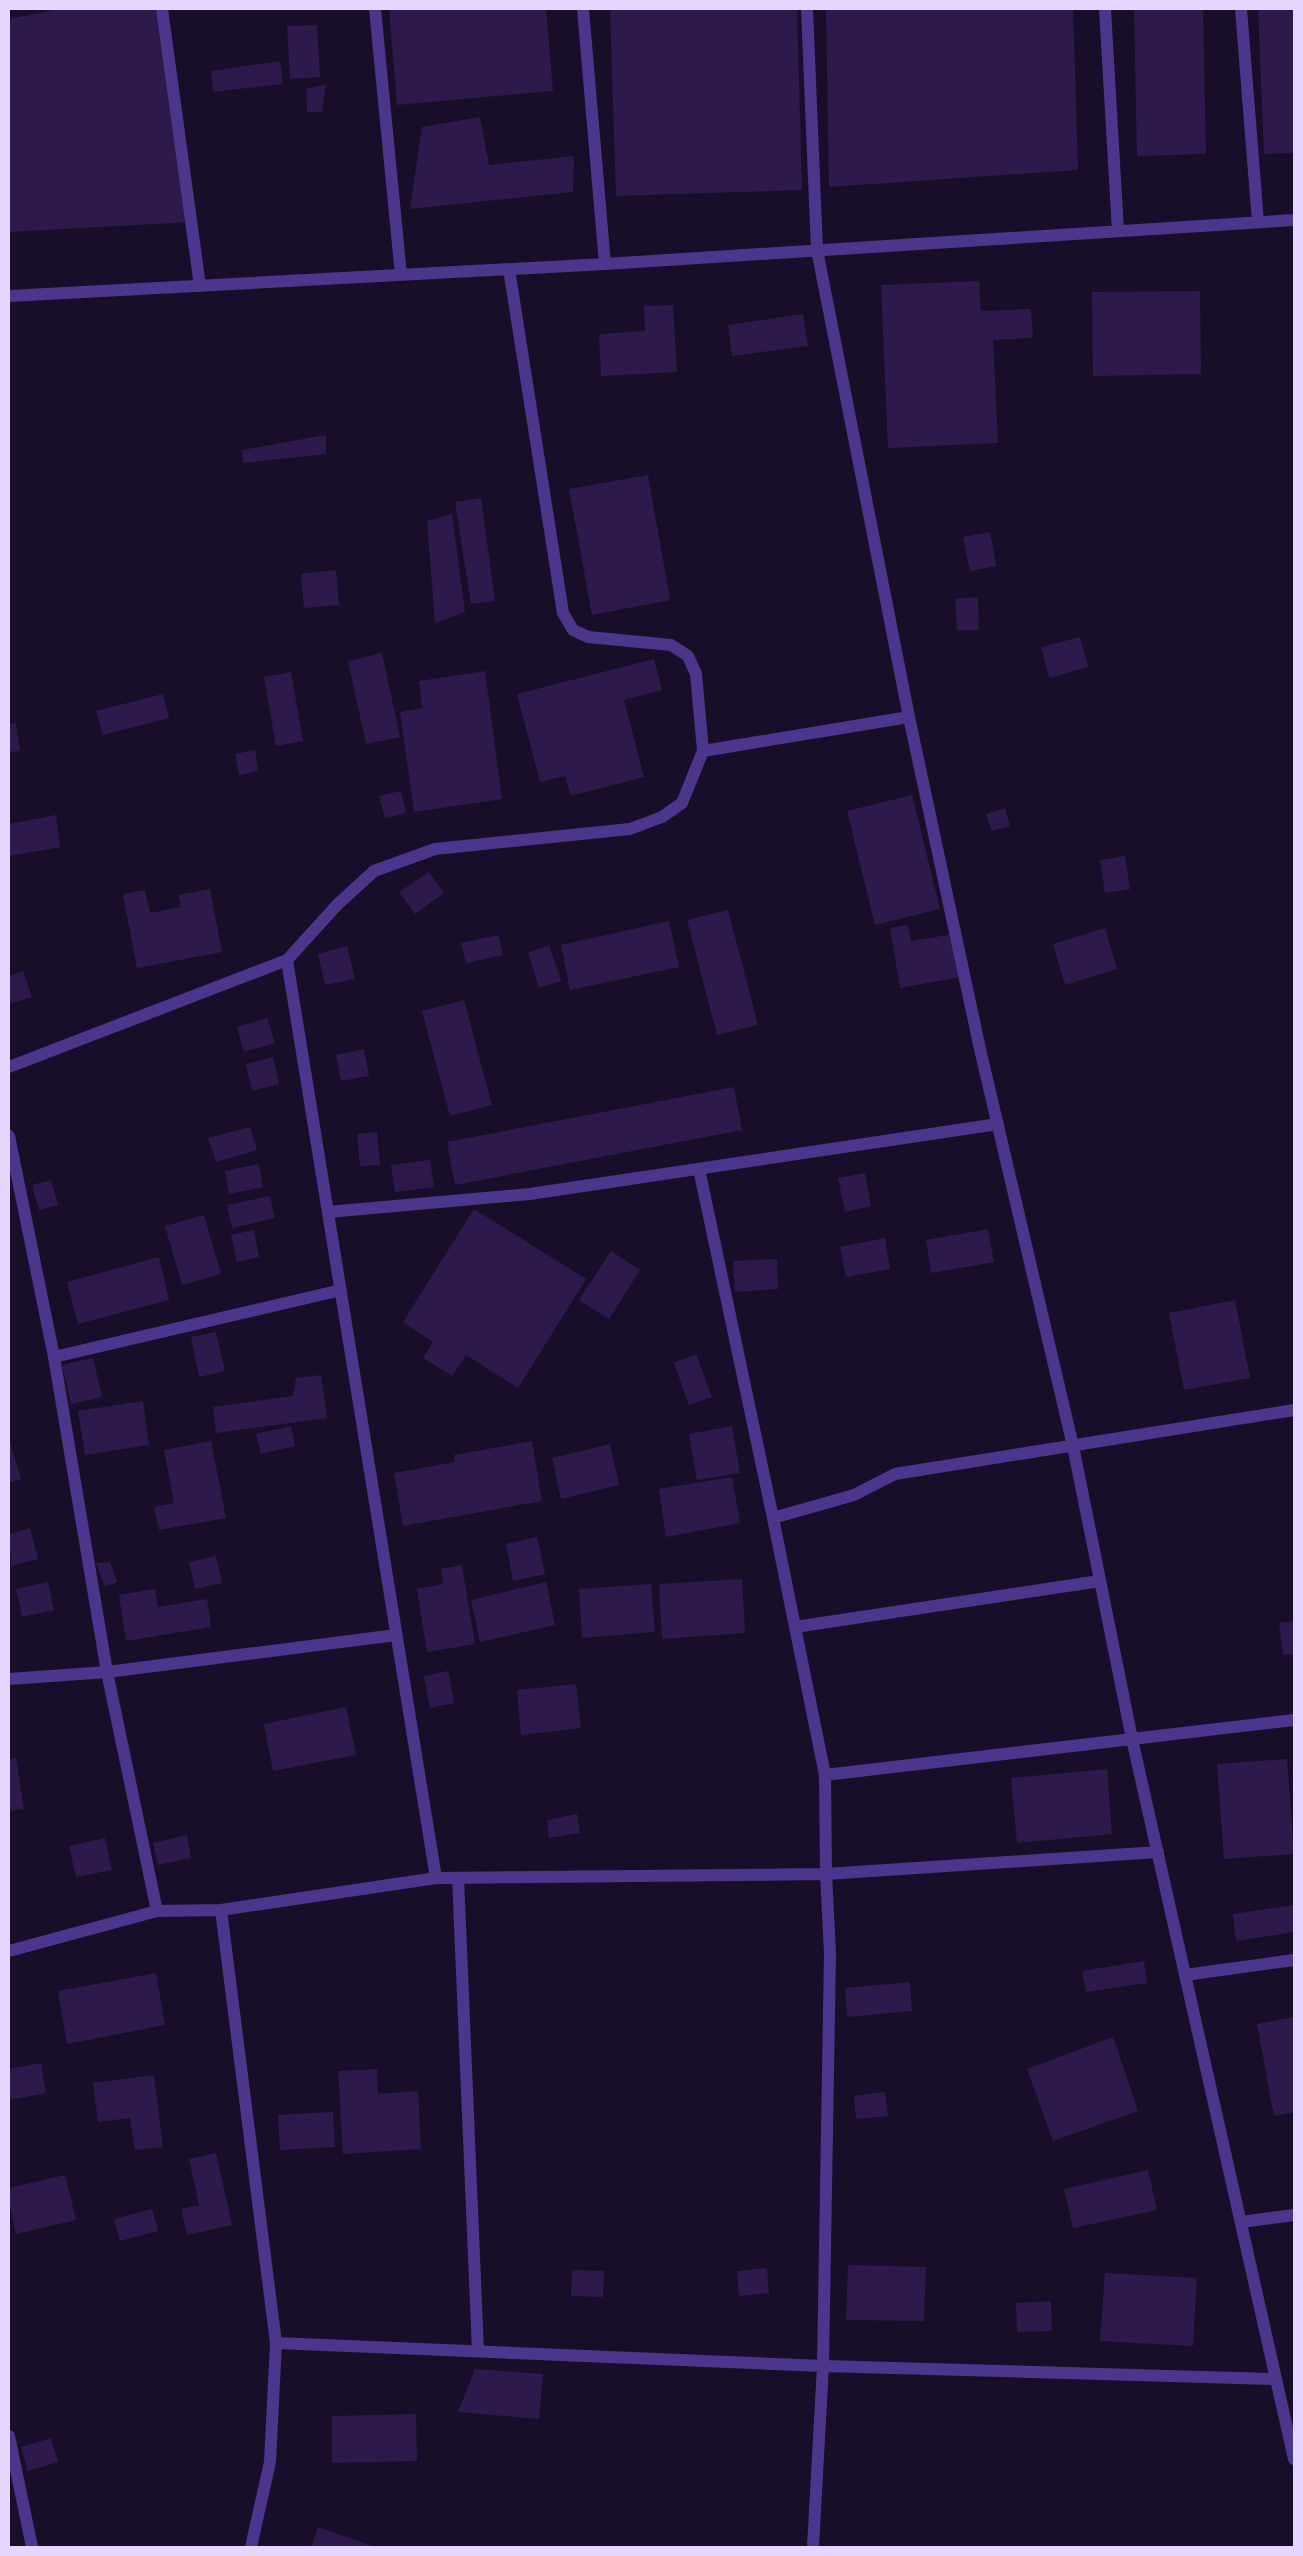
<svg xmlns="http://www.w3.org/2000/svg" width="1303" height="2556" font-family="'Public Sans',sans-serif">
	<rect width="100%" height="100%" fill="#190e29"/>
	<path fill="#2e194c" d="M59 9H156L191 222 9 232V19Z
		M389 9H546L553 91 397 105Z
		M610 9H797L802 190 616 196Z
		M826 9H1073L1078 170 829 187Z
		M1134 9H1203L1206 154 1137 156Z
		M1258 9H1294V153L1264 154Z
		M317 25 320 77 290 79 287 26Z
		M280 61 283 84 213 92 211 71Z
		M326 84 322 112H307L306 89Z
		M480 117 489 165 574 156 573 192 410 209 422 127Z
		M979 281 981 311 1031 309 1033 338 993 340 998 443 888 448 881 285Z
		M1200 291 1201 374 1093 376 1092 292Z
		M673 305 677 372 601 376 599 334 645 331 644 306Z
		M803 314 808 346 732 356 728 325Z
		M326 435V454L243 463 242 450Z
		M648 475 670 600 592 615 569 489Z
		M481 498 495 601 471 604 455 502Z
		M452 514 465 612 435 623 427 521Z
		M990 532 996 566 970 571 963 537Z
		M336 570 339 605 304 608 301 574Z
		M978 597 979 630H957L955 599Z
		M1080 637 1088 667 1049 678 1041 647Z
		M382 653 400 737 366 744 348 661Z
		M654 659 662 690 624 700 644 777 571 796 565 776 540 782 517 694Z
		M485 671 502 799 414 812 400 712 422 708 419 681Z
		M291 672 303 741 276 746 264 677Z
		M163 694 169 718 103 735 96 711Z
		M16 723 20 751 9 752V724Z
		M255 750 258 771 239 775 235 754Z
		M401 791 406 813 385 818 379 796Z
		M912 795 940 909 875 925 847 811Z
		M1005 808 1010 826 992 831 986 814Z
		M56 815 60 847 9 856V824Z
		M1125 856 1130 889 1105 893 1100 860Z
		M429 872 444 893 415 914 399 892Z
		M210 889 222 952 137 968 123 894 145 890 150 913 181 907 178 895Z
		M728 910 758 1025 717 1035 687 920Z
		M669 921 679 967 570 990 561 945Z
		M908 925 911 941 954 934 961 977 900 988 890 928Z
		M1105 928 1117 969 1065 985 1053 944Z
		M498 935 503 955 466 963 461 943Z
		M549 945 561 981 539 988 528 953Z
		M347 946 355 979 325 985 318 954Z
		M23 971 32 997 9 1004V976Z
		M464 1000 492 1105 450 1116 422 1011Z
		M267 1018 275 1043 244 1052 237 1027Z
		M364 1049 369 1076 341 1081 336 1055Z
		M273 1057 279 1084 252 1091 246 1064Z
		M734 1087 742 1130 455 1185 447 1142Z
		M250 1127 257 1150 216 1162 208 1138Z
		M377 1132 380 1165 360 1166 357 1134Z
		M430 1160 434 1187 395 1192 391 1165Z
		M259 1164 263 1187 229 1194 225 1171Z
		M865 1173 871 1206 845 1212 838 1178Z
		M51 1180 58 1205 39 1210 32 1185Z
		M270 1196 275 1218 232 1228 227 1205Z
		M474 1209 586 1279 518 1388 466 1355 452 1376 423 1358 433 1342 403 1322Z
		M204 1215 221 1274 182 1285 165 1226Z
		M988 1229 994 1262 931 1273 926 1240Z
		M254 1230 259 1257 237 1262 231 1235Z
		M885 1238 890 1269 846 1277 840 1247Z
		M611 1251 640 1270 609 1319 579 1300Z
		M159 1257 169 1300 78 1324 67 1282Z
		M777 1259 778 1289 735 1292 733 1261Z
		M1235 1300 1250 1378 1184 1390 1169 1313Z
		M216 1332 225 1371 199 1377 191 1337Z
		M696 1354 712 1397 689 1405 674 1363Z
		M93 1358 102 1397 71 1404 62 1365Z
		M321 1375 327 1418 216 1433 213 1407 293 1396 296 1378Z
		M143 1401 149 1445 85 1455 78 1411Z
		M291 1426 295 1446 261 1454 256 1434Z
		M732 1426 740 1473 697 1480 689 1434Z
		M211 1441 226 1518 159 1530 154 1507 174 1503 164 1450Z
		M532 1441 542 1501 403 1526 394 1473 455 1462 454 1455Z
		M10 1442 21 1479 9 1483V1443Z
		M610 1444 619 1485 561 1499 552 1458Z
		M732 1477 740 1523 666 1537 659 1489Z
		M30 1528 38 1559 11 1566 9 1534Z
		M537 1537 545 1574 513 1581 506 1544Z
		M216 1556 222 1583 195 1589 189 1562Z
		M110 1562 117 1582 105 1587 96 1563Z
		M462 1565 475 1644 427 1652 417 1589 443 1584 441 1569Z
		M742 1579 745 1633 662 1639 659 1584Z
		M48 1582 54 1610 22 1617 16 1589Z
		M546 1582 555 1625 480 1642 471 1600Z
		M651 1584 655 1632 582 1638 579 1589Z
		M155 1589 158 1607 207 1599 211 1627 126 1641 119 1595Z
		M1294 1621V1654L1283 1655 1279 1623Z
		M448 1671 454 1703 430 1708 424 1676Z
		M576 1684 581 1728 521 1735 517 1690Z
		M346 1707 356 1755 273 1771 264 1724Z
		M16 1758 24 1809 9 1811V1759Z
		M1287 1759 1294 1854 1224 1859 1217 1764Z
		M1107 1769 1112 1834 1017 1843 1011 1778Z
		M577 1814 580 1833 549 1838 547 1820Z
		M187 1835 191 1858 158 1865 153 1843Z
		M105 1838 112 1870 76 1877 69 1846Z
		M1294 1905V1932L1236 1941 1233 1914Z
		M1144 1961 1147 1983 1086 1992 1082 1971Z
		M156 1973 165 2025 67 2044 58 1991Z
		M910 1982 912 2011 847 2017 845 1988Z
		M1294 2017V2112L1274 2116 1257 2024Z
		M1113 2037 1138 2111 1053 2141 1027 2069Z
		M41 2063 46 2093 9 2100V2069Z
		M377 2069 378 2094 418 2091 421 2149 343 2154 338 2071Z
		M154 2075 163 2147 135 2150 130 2118 98 2122 93 2083Z
		M885 2092 888 2116 856 2119 854 2096Z
		M333 2112 335 2147 280 2150 278 2115Z
		M216 2153 232 2225 187 2235 181 2209 199 2205 189 2159Z
		M1148 2170 1157 2210 1073 2228 1064 2189Z
		M65 2175 76 2220 16 2234 9 2202V2188Z
		M152 2209 158 2231 120 2241 114 2219Z
		M848 2265 926 2267 924 2321 846 2320Z
		M767 2268 769 2293 739 2296 737 2271Z
		M572 2270 604 2271 603 2297 571 2296Z
		M1105 2273 1197 2278 1193 2346 1100 2341Z
		M1051 2301 1052 2331 1017 2332 1016 2303Z
		M475 2369 543 2374 539 2419 458 2412Z
		M416 2414 417 2461 332 2463V2416Z
		M51 2438 58 2462 28 2471 21 2447Z
		M318 2527 375 2547H311Z"/>
	<g fill="none" stroke-linecap="round" stroke-linejoin="round">
		<path stroke="#4b368c" stroke-width="12" d="M162 9 200 286
			M375 9 401 275
			M583 9 605 264
			M807 9 817 250 909 717 980 1049 1073 1446 1132 1739 1294 2459
			M1105 9 1118 231
			M1241 9 1258 222
			M9 296 605 264 1294 220
			M703 751 909 717
			M287 960 436 1878
			M9 1067 287 960 337 905 374 871 435 849 630 829 662 817 682 803 703 751 696 674 688 656 671 645 588 637 573 630 563 613 509 269
			M9 1136 54 1357 107 1672 157 1911
			M699 1169 773 1518
			M328 1212 530 1194 998 1124
			M54 1357 341 1290
			M795 1627 1100 1581
			M9 1679 107 1672 396 1635
			M825 1775 1294 1720
			M458 1878 478 2351
			M221 1910 276 2343 270 2462 251 2547
			M9 1951 157 1911 221 1910 436 1878 826 1874 1158 1852
			M1185 1975 1294 1960
			M1241 2222 1294 2215
			M276 2343 823 2366 1276 2379
			M9 2436 32 2547
			M813 2547 823 2366 830 1953 826 1874 825 1775 773 1518 854 1495 895 1474 1294 1410"/>
	</g>
	<rect width="1303" height="2556" fill="none" stroke="#e4d6ff" stroke-width="20"/>
</svg>
